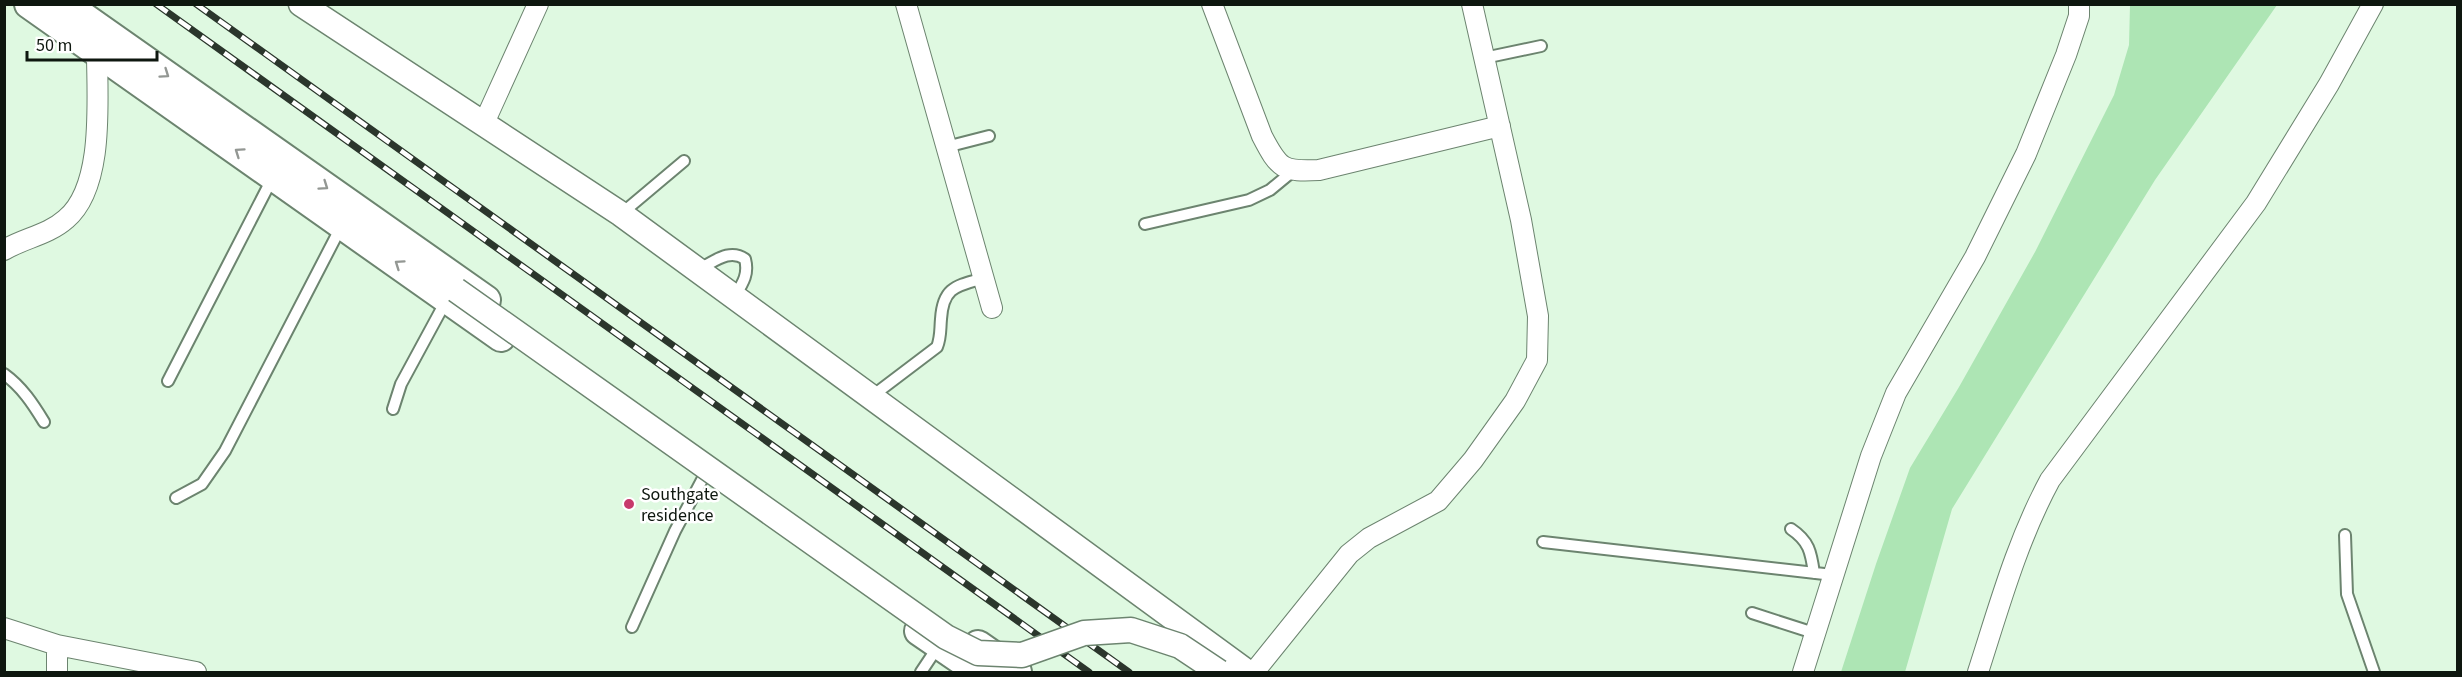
<svg xmlns="http://www.w3.org/2000/svg" width="2462" height="677" font-family="'Source Sans 3',sans-serif">
	<rect width="100%" height="100%" fill="#dff9e1"/>
	<path fill="#ade5b4" d="M2130 5H2277L2155 180 1952 509 1905 672H1841L1876 564 1910 468 1959 387 2035 252 2114 95 2129 45Z"/>
	<g fill="none" stroke-linecap="round" stroke-linejoin="round">
		<g stroke="#6c846f" stroke-width="14">
			<path id="service" d="M1484 58 1541 46
				M946 147 989 136
				M621 214 684 161
				M1145 224 1249 200 1270 190 1293 171
				M699 269C714 262 729 248 745 259 749 274 743 283 735 296
				M4 374C22 387 33 404 44 422
				M168 381 273 177
				M871 397 937 347C941 337 940 330 941 319 943 287 956 286 984 278
				M393 409 401 384 447 299
				M176 498 202 484 225 451 342 225
				M1791 529C1809 541 1811 552 1814 573
				M2345 535 2347 594 2374 672
				M1543 542 1833 575
				M1752 613 1814 633
				M632 627 675 531 703 478
				M921 672 939 645"/>
		</g>
		<g stroke="#6c846f" stroke-width="22">
			<path id="minor" d="M906 4 992 308
				M1212 4 1262 136C1279 169 1283 172 1319 170L1500 126
				M484 123 538 4
				M4 250C24 238 48 235 66 219 105 186 97 99 97 52
				M4 628 57 645V672
				M57 645 196 672
				M1254 672 1349 554 1369 538 1438 501 1473 460 1515 401 1537 360 1538 316 1521 220 1472 4
				M1803 672 1871 456 1896 393 1975 257 2026 154 2066 55 2079 16V4
				M1978 672C1999 607 2017 541 2050 480L2256 203 2329 84 2373 4"/>
		</g>
		<g stroke="#6c846f" stroke-width="27">
			<path id="tertiary" d="M301 4 621 214 1247 672"/>
		</g>
		<g stroke="#6c846f" stroke-width="32">
			<path id="secondary" d="M29 4 501 337
				M65 4 486 300
				M919 631 979 672
				M978 645 1017 672"/>
		</g>
		<use href="#service" stroke="#fff" stroke-width="10"/>
		<use href="#minor" stroke="#fff" stroke-width="20"/>
		<use href="#tertiary" stroke="#fff" stroke-width="24"/>
		<use href="#secondary" stroke="#fff" stroke-width="28"/>
		<g stroke="#2b362c" stroke-width="7">
			<path id="rail" d="M156 4 1089 672
				M196 4 1129 672"/>
		</g>
		<use href="#rail" stroke="#fff" stroke-width="4.5" stroke-dasharray="14" stroke-linecap="butt"/>
		<g stroke="#6c846f" stroke-width="27" stroke-linecap="butt">
			<path id="tertiary-bridge" d="M456 290 946 637 978 653 1022 655 1084 633 1131 630 1180 646 1219 672"/>
		</g>
		<use href="#tertiary-bridge" stroke="#fff" stroke-width="24"/>
	</g>
	<defs><path id="oneway-chevron" d="M-2-3.5L2.5 0L-2 3.5" fill="none" stroke-width="1.6" stroke-linecap="round" stroke-linejoin="round" transform="scale(1.5)"/></defs>
	<g stroke="#939793">
		<use href="#oneway-chevron" transform="translate(165 74) rotate(35)"/>
		<use href="#oneway-chevron" transform="translate(239 152) rotate(-145)"/>
		<use href="#oneway-chevron" transform="translate(324 186) rotate(35)"/>
		<use href="#oneway-chevron" transform="translate(399 264) rotate(-145)"/>
	</g>
	<circle fill="#c73a6c" stroke="#fff" stroke-width="2" cx="629" cy="504" r="6"/>
	<g text-anchor="middle" dominant-baseline="central" stroke-width="5" stroke-linejoin="round" paint-order="stroke">
		<g font-size="18" fill="#0e170f" stroke="#fff" text-anchor="start">
			<text x="641" y="494">Southgate<tspan x="641" dy="21">residence</tspan></text>
		</g>
	</g>
	<rect width="2462" height="677" fill="none" stroke="#0e170f" stroke-width="12"/>
	<path d="M27 51v9h130v-9" fill="none" stroke="#0e170f" stroke-width="3"/>
	<text x="36" y="51" font-size="18" fill="#0e170f" stroke="#ffffff" stroke-width="4.5" paint-order="stroke">50 m</text>
</svg>
